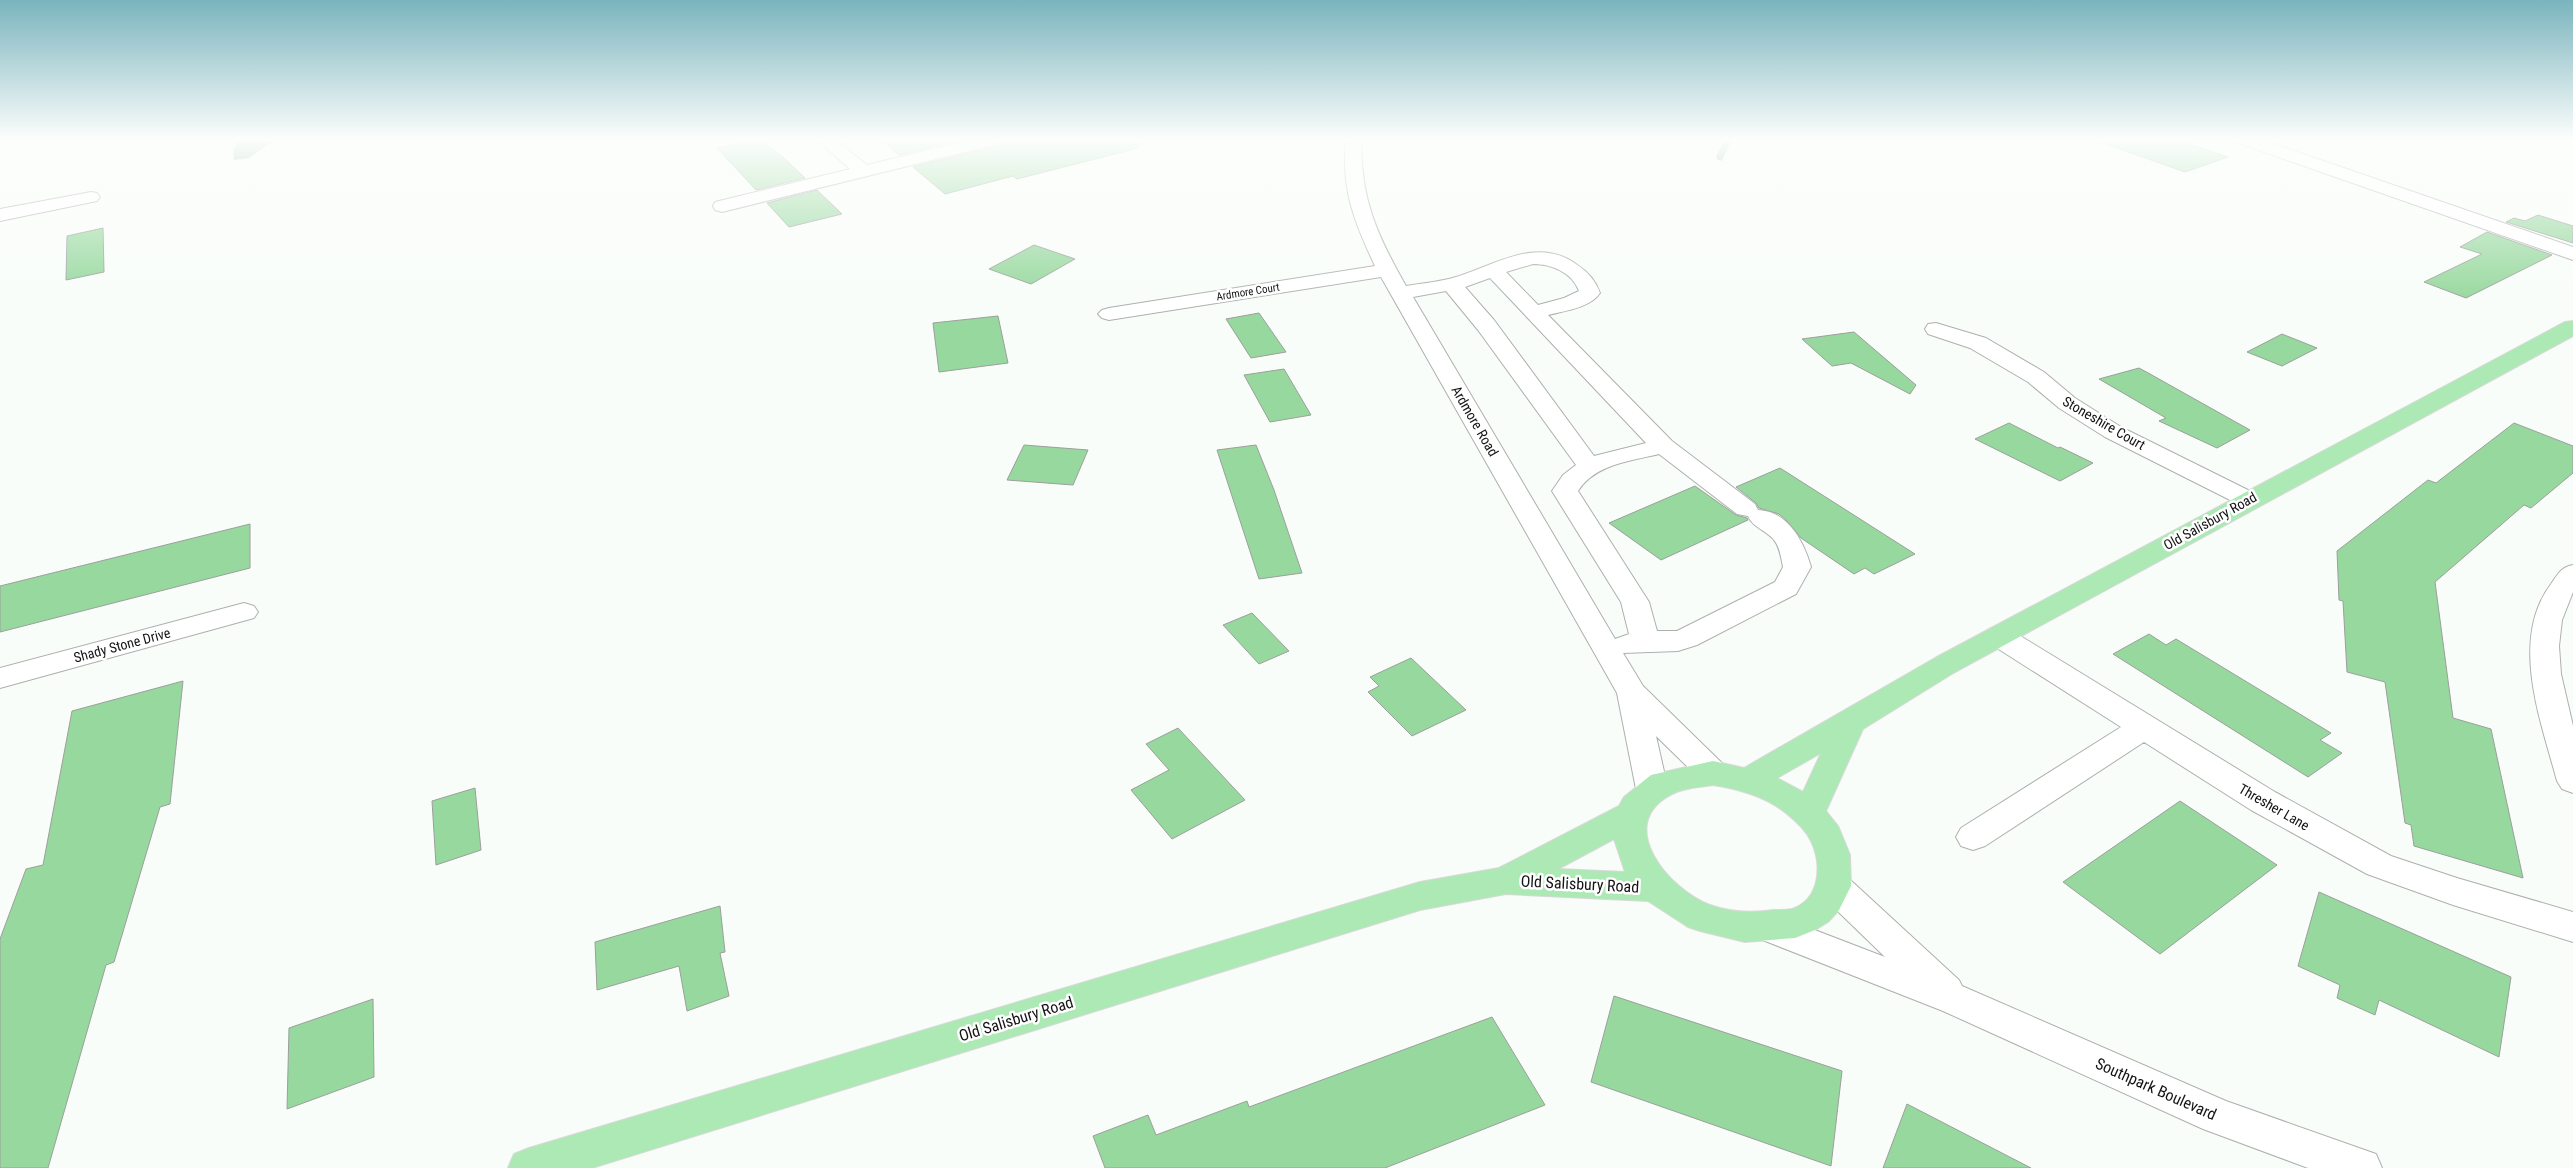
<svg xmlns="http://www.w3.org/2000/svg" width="2573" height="1168" font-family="'Roboto Condensed',sans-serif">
	<rect width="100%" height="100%" fill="#f9fdf9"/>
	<path fill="#75b47c" d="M240 139H276L249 158 234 160 233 149Z"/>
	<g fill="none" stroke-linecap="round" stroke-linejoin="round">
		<path stroke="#75b47c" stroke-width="7" d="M1720 157 1728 139"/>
	</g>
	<path fill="#97d89e" stroke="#9c9f9c" d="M760 139 784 158 805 178 756 190 717 148Z
		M880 139H966L899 155Z
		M1005 139H1137L1138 148 1017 179 1013 176 945 194 913 167 1001 145Z
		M2103 139H2174L2228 157 2185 172 2103 143Z
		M817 190 842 214 789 227 767 203Z
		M2538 215 2573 226V243L2506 222 2514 218 2525 221Z
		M103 228 104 272 66 280 67 236Z
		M2487 232 2552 255 2466 298 2424 282 2482 254 2460 247Z
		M1034 245 1075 259 1031 284 989 269Z
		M1259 313 1286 352 1251 358 1226 319Z
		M998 316 1008 363 939 372 933 323Z
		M1854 332 1916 385 1910 394 1851 363 1832 366 1802 339Z
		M2282 334 2317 348 2282 366 2247 352Z
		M2139 368 2150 374 2250 430 2217 448 2159 421 2166 418 2099 379Z
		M1284 369 1311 415 1270 422 1244 375Z
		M2009 423 2058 448 2060 447 2093 463 2060 481 1975 439Z
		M2514 423 2573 446V473L2531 508 2524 505 2435 582 2453 718 2491 729 2523 878 2414 846 2411 825 2405 823 2385 682 2347 672 2343 601 2339 600 2337 551 2428 480 2436 483Z
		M1024 445 1088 450 1073 485 1007 480Z
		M1256 445 1274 490 1302 573 1259 579 1217 450Z
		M1780 468 1915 554 1874 574 1865 568 1854 574 1801 538 1787 521 1779 514 1759 508 1756 503 1736 487Z
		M1695 486 1736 515 1747 518 1748 520 1661 560 1609 523Z
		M250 524V568L0 632V586Z
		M1252 613 1289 651 1259 664 1223 625Z
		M2149 634 2166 645 2176 639 2331 733 2320 740 2342 753 2308 777 2113 654Z
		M1411 658 1466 710 1412 736 1368 692 1379 686 1370 677Z
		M183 681 170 804 160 807 114 962 106 965 48 1168H0V939L26 869 43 865 72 711Z
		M1178 728 1245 800 1172 839 1131 790 1169 770 1146 744Z
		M475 788 481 850 436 865 432 801Z
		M2180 801 2277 865 2160 954 2063 882Z
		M2319 892 2511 977 2499 1057 2379 1000 2375 1015 2337 998 2340 985 2298 966Z
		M720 906 725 952 720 953 729 996 687 1011 679 966 597 990 595 942Z
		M1614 996 1842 1071 1831 1166 1591 1082Z
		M373 999 374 1077 287 1109 289 1028Z
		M1492 1017 1545 1105 1385 1168H1105L1093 1136 1148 1115 1156 1135 1247 1101 1249 1107Z
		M1907 1104 2031 1168H1883Z"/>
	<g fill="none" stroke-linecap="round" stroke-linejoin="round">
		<g stroke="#adb0ad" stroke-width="2">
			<path id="minor" d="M816 139H834L867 165 974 139H1003L1001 143 722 212 715 210 713 206 715 202 850 169Z
				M1346 139H1362C1359 196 1378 237 1406 286 1423 283 1440 282 1456 277 1495 265 1537 236 1576 264 1587 271 1596 281 1600 293 1590 308 1564 311 1548 315L1672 441 1755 504 1758 510C1788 511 1804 542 1811 567L1796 594 1697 645 1678 651 1623 653 1643 686 1724 765 1729 773 1724 781 1713 785 1702 781 1656 736 1668 789 1663 798 1652 801 1641 798 1636 789 1617 693 1381 277 1109 320 1102 318 1098 314 1102 310 1109 308 1375 266C1354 221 1341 190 1346 139ZM1533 264C1551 264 1572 272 1579 291L1564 298 1538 305 1506 272ZM1490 278 1646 443 1594 456 1494 320 1465 287ZM1446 291 1478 330 1576 465 1563 475 1552 491 1621 602 1629 634 1615 639 1413 297ZM1659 454 1737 514 1748 516C1752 527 1767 531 1774 540 1780 547 1781 558 1783 567L1775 582 1677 631H1657L1649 602 1578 491C1595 464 1631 461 1659 454Z
				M2236 139H2260L2573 247V260L2238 143Z
				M91 192 97 193 100 197 97 201 0 221V209Z
				M1936 323 1986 338 2044 372 2075 398 2121 427 2258 495 2262 500 2258 505 2249 508 2240 505 2105 437 2059 408 2028 382 1970 348 1928 334 1925 329 1928 324Z
				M2573 565V592L2562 620 2559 646 2561 674 2573 726V793L2562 789 2557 781C2541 721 2509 640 2551 584 2558 574 2561 567 2573 565Z
				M244 603 254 606 258 612 254 618 0 688V668Z
				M1999 627 2009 629 2275 792 2391 856 2457 878 2573 912V942L2453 905 2367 874 2251 810 2144 742 1985 846 1973 850 1961 846 1956 837 1961 828 2121 727 1989 643 1985 636 1989 629Z
				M1834 872 1846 876 1959 980 1962 986 2226 1101 2376 1154 2382 1168H2308L2203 1129 1943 1011 1760 939 1755 929 1760 919 1773 914 1885 957 1822 896 1817 886 1822 876Z"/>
		</g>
		<g stroke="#d9d9d9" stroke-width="2">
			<path id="major" d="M2573 321V336L1955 672 1863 729 1826 811 1838 826 1850 855 1851 886 1839 910 1828 922 1815 930 1795 938 1745 942 1700 931 1688 927 1648 901 1506 894 1420 910 592 1168H508L514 1154 529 1148 1420 882 1499 868 1619 806 1624 797 1651 775 1713 761 1744 768 1935 658 2565 322ZM1821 753 1803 792 1777 778ZM1713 785C1739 789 1765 796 1786 813 1796 821 1806 830 1811 841 1822 864 1821 899 1792 909 1787 910 1780 910 1774 910 1752 913 1732 913 1710 905 1669 890 1613 824 1672 794 1683 788 1701 787 1713 785ZM1614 839 1625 872 1558 869Z"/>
		</g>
		<use href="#minor" fill="#fff" fill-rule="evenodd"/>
		<use href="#major" fill="#ace9b4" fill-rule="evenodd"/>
	</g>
	<linearGradient id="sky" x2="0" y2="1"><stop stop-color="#7ab4bd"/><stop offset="0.46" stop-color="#fcfefc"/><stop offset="1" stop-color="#fcfefc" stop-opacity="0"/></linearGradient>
	<rect width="2573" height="303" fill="url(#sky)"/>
	<g text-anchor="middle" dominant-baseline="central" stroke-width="5" stroke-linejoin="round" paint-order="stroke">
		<g font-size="11" fill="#131413" stroke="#fff">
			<text transform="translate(1248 292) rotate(-9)">Ardmore Court</text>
		</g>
		<g font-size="14" fill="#131413" stroke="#fff">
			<text transform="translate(1475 421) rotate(60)">Ardmore Road</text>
			<text transform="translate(2104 423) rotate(30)">Stoneshire Court</text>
			<text transform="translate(2210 521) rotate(-29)">Old Salisbury Road</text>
			<text transform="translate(122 645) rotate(-15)">Shady Stone Drive</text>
			<text transform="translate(2274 807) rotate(30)">Thresher Lane</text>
		</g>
		<g font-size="16" fill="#131413" stroke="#fff">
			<text transform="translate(1580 884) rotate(3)">Old Salisbury Road</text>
			<text transform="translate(1016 1019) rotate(-17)">Old Salisbury Road</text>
			<text transform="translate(2156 1089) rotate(24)">Southpark Boulevard</text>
		</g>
	</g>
</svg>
